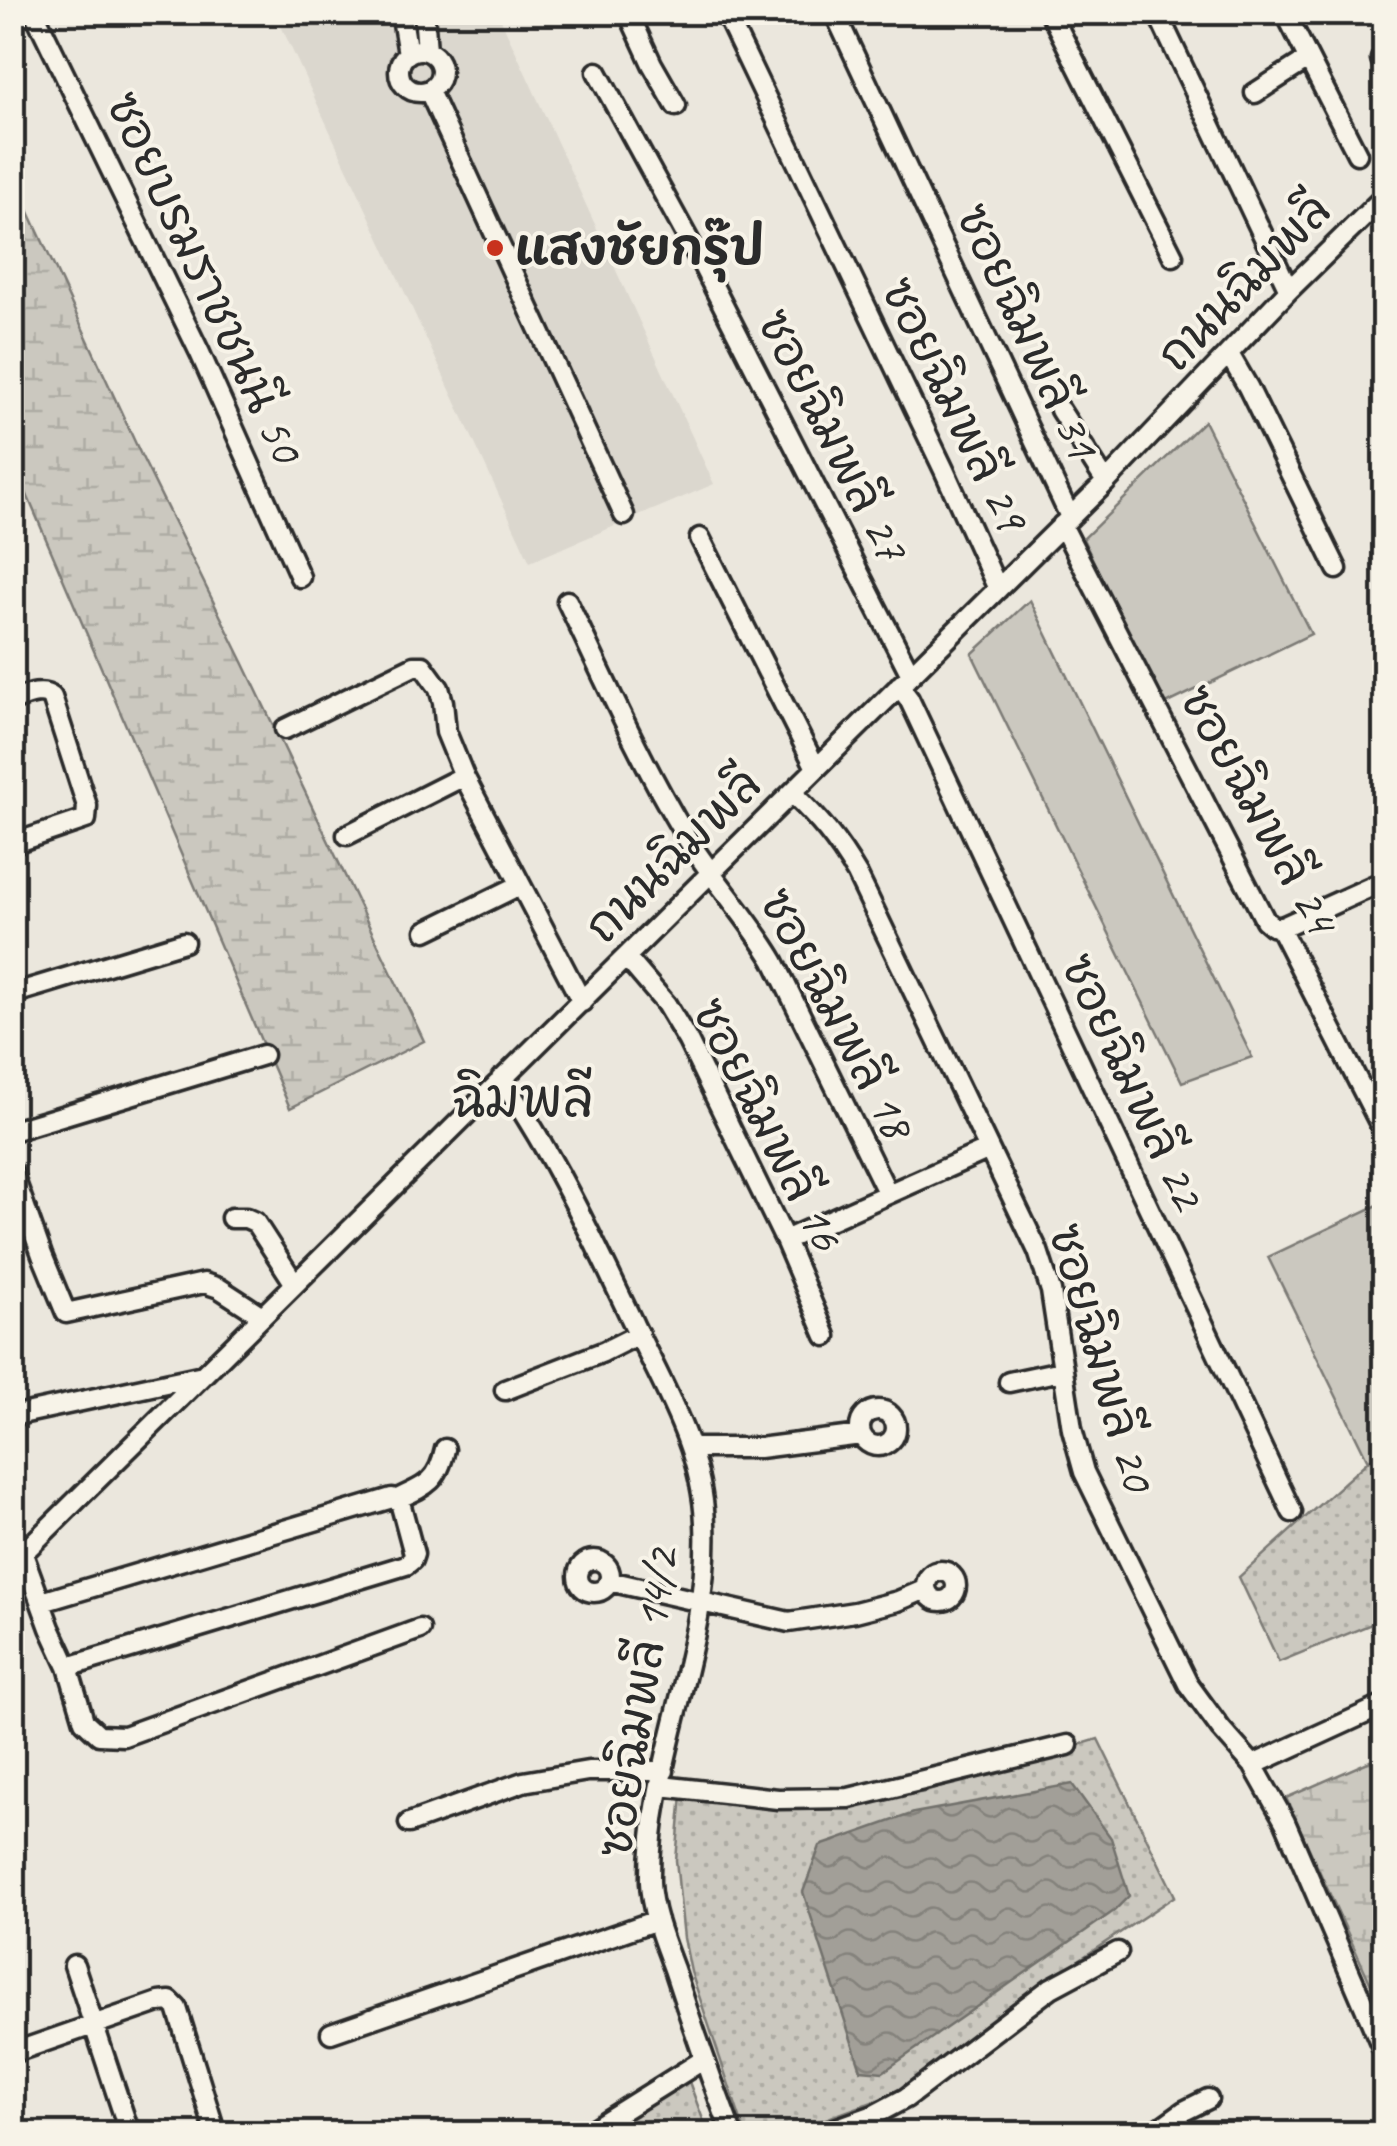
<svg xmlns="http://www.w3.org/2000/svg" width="1397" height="2146" font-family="Caveat,'Playpen Sans Thai',sans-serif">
	<defs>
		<pattern id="wetland-marsh" width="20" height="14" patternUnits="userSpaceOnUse" patternTransform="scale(2.5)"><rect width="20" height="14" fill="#cbc8bf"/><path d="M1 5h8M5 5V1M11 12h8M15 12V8" fill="none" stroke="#aeaca4"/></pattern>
		<pattern id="garden-dots" width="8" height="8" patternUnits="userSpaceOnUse" patternTransform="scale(2.5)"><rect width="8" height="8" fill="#cbc8bf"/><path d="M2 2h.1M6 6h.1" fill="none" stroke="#aeaca4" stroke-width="1.8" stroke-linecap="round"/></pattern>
		<pattern id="water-waves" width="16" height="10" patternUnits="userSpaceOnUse" patternTransform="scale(2.5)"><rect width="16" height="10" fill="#a29f98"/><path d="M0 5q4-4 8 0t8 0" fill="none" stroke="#84827c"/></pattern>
	</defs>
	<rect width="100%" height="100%" fill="#ebe7dd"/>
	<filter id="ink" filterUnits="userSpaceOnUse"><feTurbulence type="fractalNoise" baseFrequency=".01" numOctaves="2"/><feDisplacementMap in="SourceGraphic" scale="20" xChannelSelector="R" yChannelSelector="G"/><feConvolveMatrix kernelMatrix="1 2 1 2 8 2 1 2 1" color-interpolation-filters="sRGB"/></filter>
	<g filter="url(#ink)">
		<path fill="#dbd7ce" d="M275 13H498L714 484 530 562Z"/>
		<path fill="#cbc8bf" stroke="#7b7a75" stroke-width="2.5" d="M1204 421 1311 634 1162 706 1083 539Z
			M1030 600 1252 1057 1182 1082 972 654Z
			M1384 1202V1451L1368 1461 1268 1257Z"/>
		<path fill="url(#wetland-marsh)" stroke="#7b7a75" stroke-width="2.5" d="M12 175 141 455 244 664 424 1041 290 1108 13 462Z
			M1384 1755V2013L1286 1798Z"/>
		<path fill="url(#garden-dots)" stroke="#7b7a75" stroke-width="2.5" d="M1384 1451V1619L1279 1662 1239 1577 1368 1461Z
			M1098 1739 1175 1896 1073 1964 900 2092 787 2133H745L691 1972 684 1938 676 1860 682 1794 887 1798 925 1792Z
			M688 2079 708 2133 602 2134Z"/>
		<path fill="url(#water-waves)" stroke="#72716c" stroke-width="2.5" d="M1072 1784 1111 1838 1129 1896 1114 1911 883 2072 861 2070 803 1892 820 1846 914 1813Z"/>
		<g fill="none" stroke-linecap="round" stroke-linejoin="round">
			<g stroke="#2b2b2b" stroke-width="25">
				<path id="minor" d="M34 12 200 353 300 577
					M401 12 408 54
					M424 12 427 51
					M628 12 652 64 676 106
					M725 12 944 470 998 589
					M834 12 1070 517
					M1050 12 1173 256
					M1157 12 1289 290
					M1285 12 1357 154
					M399 71a21 21 0 1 1 42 0a21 21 0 1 1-42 0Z
					M1381 59 1384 66
					M597 72 703 266 911 675
					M429 91 624 515
					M1255 93 1308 59
					M1229 354 1248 387 1337 569
					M1060 410 1106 482
					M1062 525 1265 920 1272 926 1280 928 1384 1132
					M700 538 816 768
					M567 601C605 680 640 760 685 835 712 879 748 917 774 961L888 1194
					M899 686 909 699 1292 1512
					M12 701C24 697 41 688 52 697L87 806 86 819 12 844
					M285 729 414 666H423L439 688 443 702 446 732 464 776 582 1002
					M792 793C820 820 837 840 857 874L1038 1251 1051 1291 1072 1429 1084 1472 1188 1684 1221 1729 1253 1765 1285 1822 1384 2052
					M347 835 464 776
					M1280 928 1384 881
					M426 931 520 885
					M626 957 666 1004 688 1041 785 1240 826 1336
					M12 994 184 942
					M501 1079C554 1155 594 1241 634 1325 665 1390 702 1450 705 1523 711 1645 648 1760 650 1882 651 1911 664 1942 674 1969 692 2025 711 2079 732 2134
					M12 1131 263 1055
					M12 1171 42 1255 66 1313 204 1283 219 1288 262 1316
					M231 1218H246L255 1222 295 1284
					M785 1240 989 1149
					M1009 1382 1061 1371
					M505 1390 603 1352 639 1334
					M860 1428a18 18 0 1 1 36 0a18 18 0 1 1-36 0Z
					M12 1416 203 1375
					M692 1448H759L861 1435
					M397 1499C426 1486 438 1482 445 1449
					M23 1554 50 1628 68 1667 84 1721 99 1735 124 1736 420 1629
					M578 1576a16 16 0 1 1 32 0a16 16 0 1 1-32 0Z
					M12 1564 1106 482 1289 290 1384 197
					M926 1586a15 15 0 1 1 30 0a15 15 0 1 1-30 0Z
					M609 1581 789 1622 855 1612 898 1601 926 1589
					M42 1602 392 1498 400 1502 414 1554 412 1560 406 1565 68 1667
					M1253 1765 1384 1705
					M661 1786 778 1799 849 1798 1068 1745
					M409 1823 523 1782 588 1771H664
					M74 1965 130 2134
					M331 2033 657 1920
					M12 2053 159 2002 170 2001 177 2008 216 2134
					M585 2134 703 2060
					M821 2134 874 2115 906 2098 1051 1988 1118 1952
					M1152 2134 1184 2111 1208 2099"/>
			</g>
			<use href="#minor" stroke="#f7f3e8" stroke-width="18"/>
		</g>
	</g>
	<circle fill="#c8321e" stroke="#f7f3e8" stroke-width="4" cx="495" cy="248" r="10"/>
	<g text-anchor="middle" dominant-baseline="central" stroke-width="8" stroke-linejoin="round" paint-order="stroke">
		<g font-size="48" font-weight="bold" fill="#2b2b2b" stroke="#f7f3e8" text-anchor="start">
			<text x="515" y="248">แสงชัยกรุ๊ป</text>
		</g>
		<g font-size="48" fill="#2b2b2b" stroke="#f7f3e8">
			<text transform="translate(205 277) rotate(65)">ซอยบรมราชชนนี 50</text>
			<text transform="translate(1244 282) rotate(-46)">ถนนฉิมพลี</text>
			<text transform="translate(1028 331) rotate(65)">ซอยฉิมพลี 31</text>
			<text transform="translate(955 404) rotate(64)">ซอยฉิมพลี 29</text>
			<text transform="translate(833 435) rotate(63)">ซอยฉิมพลี 27</text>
			<text transform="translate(1259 809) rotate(61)">ซอยฉิมพลี 24</text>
			<text transform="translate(673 855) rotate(-45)">ถนนฉิมพลี</text>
			<text transform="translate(837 1013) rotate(62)">ซอยฉิมพลี 18</text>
			<text transform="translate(1133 1081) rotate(65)">ซอยฉิมพลี 22</text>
			<text transform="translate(768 1124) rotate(63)">ซอยฉิมพลี 16</text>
			<text transform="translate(1102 1357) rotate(74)">ซอยฉิมพลี 20</text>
			<text transform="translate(638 1703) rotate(-81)">ซอยฉิมพลี 14/2</text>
		</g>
		<g font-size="52" fill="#2b2b2b" stroke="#f7f3e8">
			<text x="523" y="1099">ฉิมพลี</text>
		</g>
	</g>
	<rect width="1397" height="2146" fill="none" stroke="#f7f3e8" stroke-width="50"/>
	<rect x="25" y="25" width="1347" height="2096" fill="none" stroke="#2b2b2b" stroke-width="4" filter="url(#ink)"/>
</svg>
